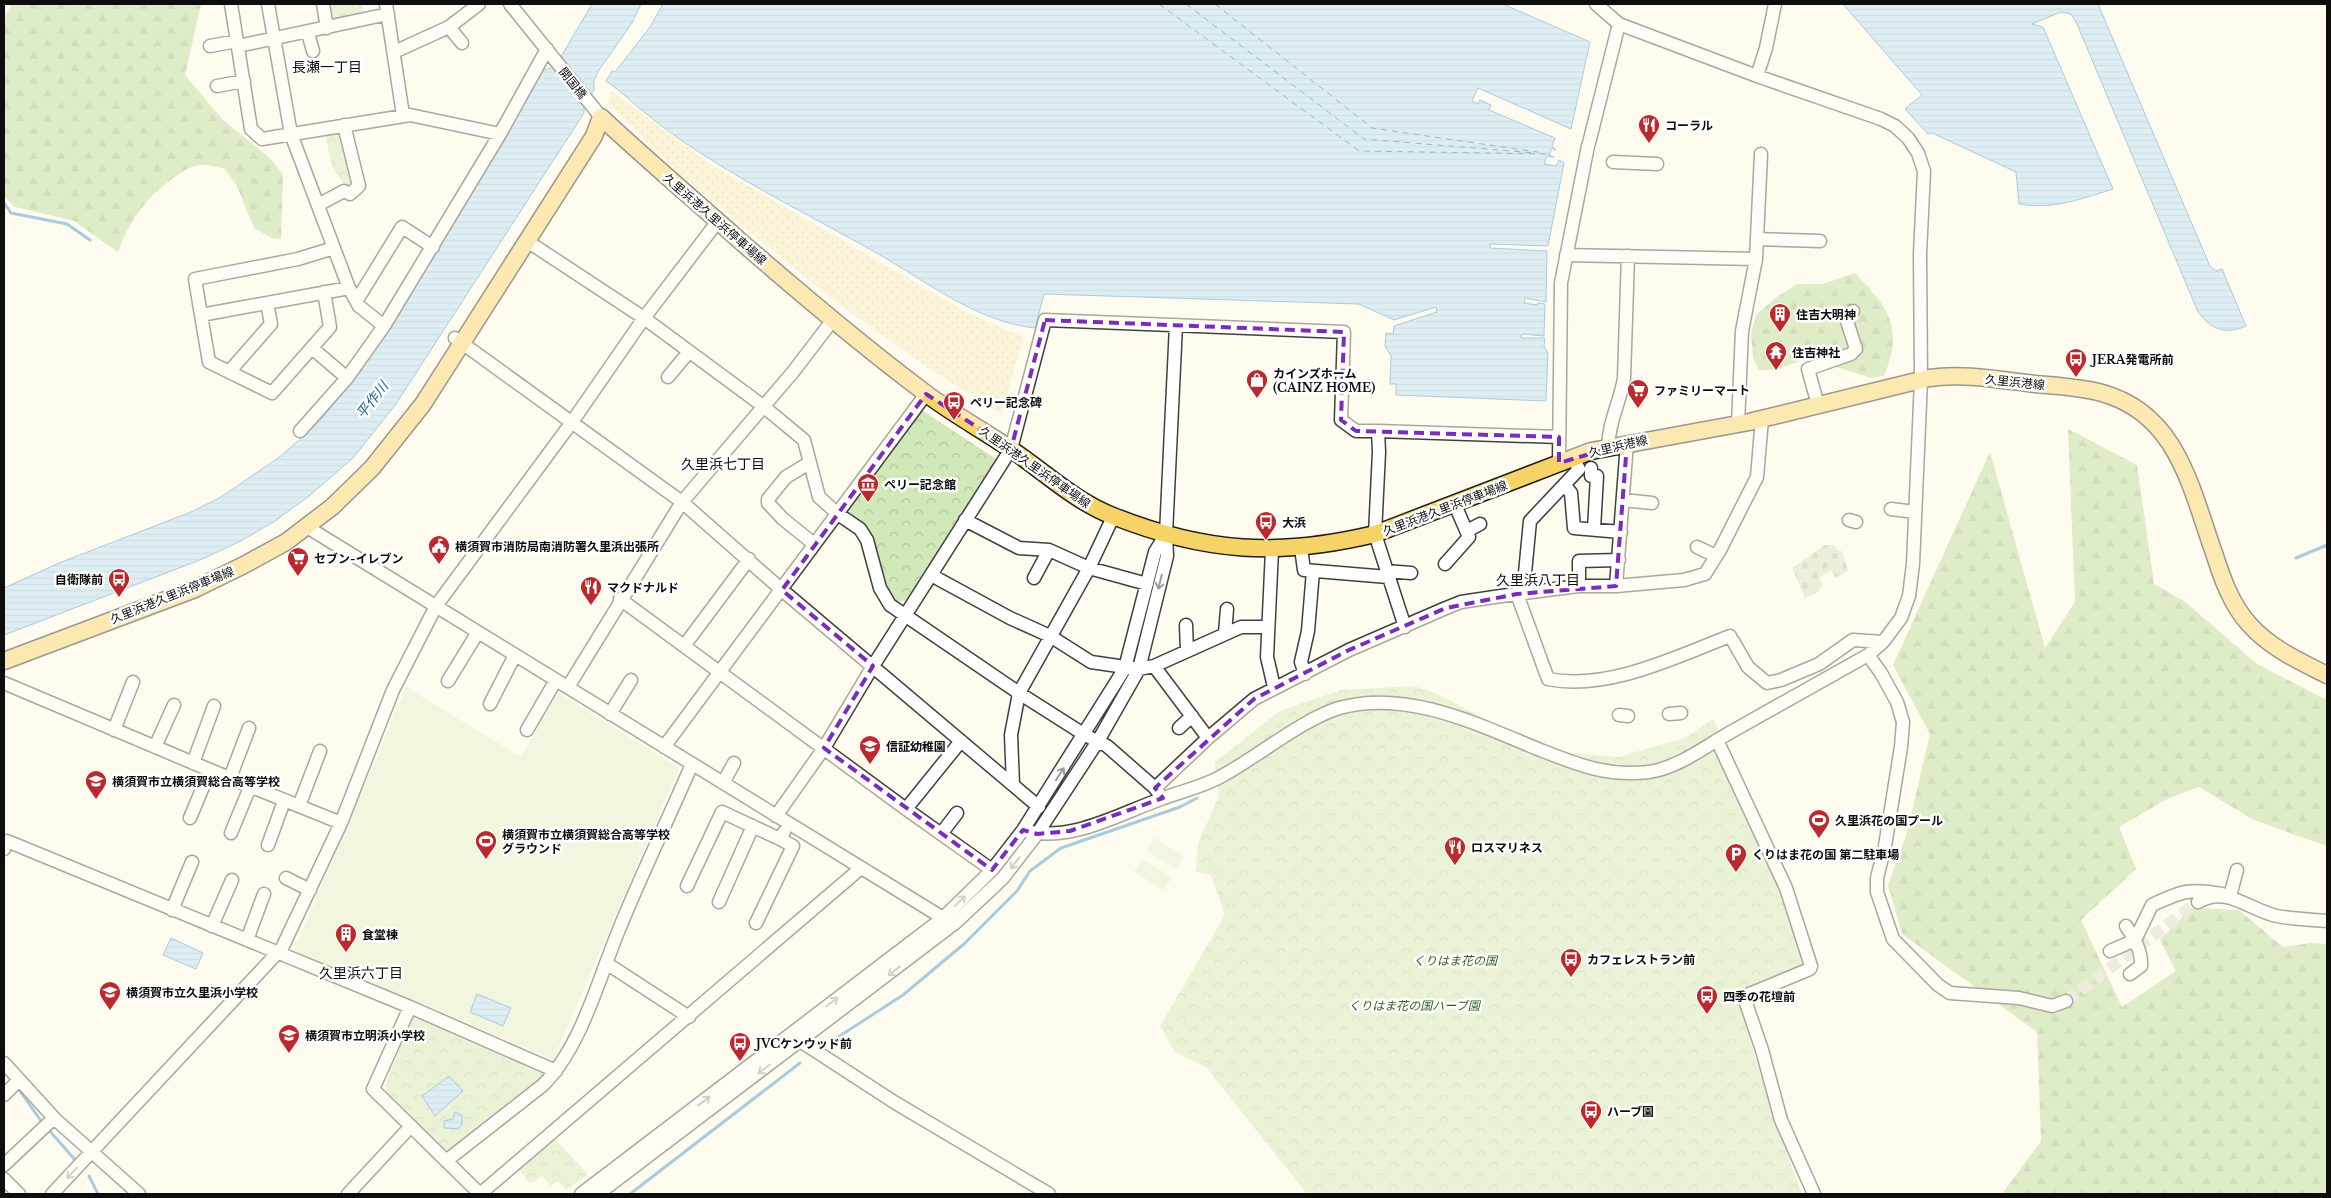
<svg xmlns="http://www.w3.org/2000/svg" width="2331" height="1198" font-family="'Libre Baskerville','Noto Sans JP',serif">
	<defs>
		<pattern id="forest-firs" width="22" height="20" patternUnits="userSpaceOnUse" patternTransform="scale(1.25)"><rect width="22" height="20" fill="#b5d998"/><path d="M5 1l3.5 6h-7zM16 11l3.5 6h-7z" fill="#9ab982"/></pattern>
		<pattern id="sand-dots" width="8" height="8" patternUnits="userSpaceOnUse" patternTransform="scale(1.25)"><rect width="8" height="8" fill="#f9ecbc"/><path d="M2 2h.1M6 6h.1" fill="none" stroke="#d4c9a0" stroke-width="1.8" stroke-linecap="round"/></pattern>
		<pattern id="cemetery-stones" width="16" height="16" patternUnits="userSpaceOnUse" patternTransform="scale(1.25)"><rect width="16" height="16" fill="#d6e0c0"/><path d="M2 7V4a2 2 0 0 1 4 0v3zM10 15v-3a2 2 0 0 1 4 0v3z" fill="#b6bfa4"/></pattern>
		<pattern id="park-crowns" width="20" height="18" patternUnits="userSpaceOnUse" patternTransform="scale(1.25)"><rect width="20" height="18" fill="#d1e8b9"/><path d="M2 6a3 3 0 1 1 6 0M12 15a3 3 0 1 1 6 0" fill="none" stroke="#b2c69e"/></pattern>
		<pattern id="water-rules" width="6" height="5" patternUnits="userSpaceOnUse" patternTransform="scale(1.25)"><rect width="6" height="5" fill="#b4ddf5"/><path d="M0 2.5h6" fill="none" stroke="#9abcd1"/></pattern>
	</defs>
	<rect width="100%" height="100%" fill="#fffbee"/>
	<path fill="url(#forest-firs)" d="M12 4H201L185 75 222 119 270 158 283 174 281 239 272 238 254 228 236 184 225 169C214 166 202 163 191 167 186 169 180 174 175 177 147 196 129 221 118 252L74 221 15 207 4 196V18Z
		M1855 273C1889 308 1904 327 1884 376L1871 378 1808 358 1775 370H1759L1753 358 1751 332 1757 314 1777 297 1797 284H1823Z
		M2068 429 2137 465 2154 584 2184 601 2257 664 2327 700V846L2254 820 2199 787 2169 798 2119 827 2136 869 2081 920 2122 1007 2176 971 2160 940 2191 908 2239 910 2283 947 2311 943 2327 944V1194H2002L2041 1141 2037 1032 1902 934 1888 885 1907 833 1930 734 1893 665 1990 452 2045 648 2075 602Z"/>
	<path fill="url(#sand-dots)" d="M612 91 709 163 968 313 1024 337 1001 414 931 370 832 299 677 172 607 102Z"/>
	<path fill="url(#cemetery-stones)" d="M1825 545H1834L1839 551H1842L1848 571 1836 578 1831 570 1819 578 1823 586 1819 588 1820 591 1805 598 1792 568Z"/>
	<path fill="url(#park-crowns)" d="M327 4H362L364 17 331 25Z
		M342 132 355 185 346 187 332 167 325 133Z
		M920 411H923L996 459V461L908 600 893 603 847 510Z
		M1414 686 1433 692 1495 724 1565 752 1618 757 1685 738 1713 719 1789 884 1804 964 1736 994 1771 1109 1802 1194H1307L1206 1067 1175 1052 1160 1026 1225 915 1211 875 1196 872 1198 843 1219 796 1215 762 1280 711 1341 690Z
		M418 1015 544 1069 545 1076 451 1150 444 1149 387 1092 386 1084 412 1017Z
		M555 1139 588 1174 566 1190 558 1181 551 1186 542 1176 530 1184 519 1169Z"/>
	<path fill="#e3f0ca" d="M406 687 521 757 558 693 679 768 554 1058 551 1059 404 996 403 998 294 951Z
		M1155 838 1184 856 1176 869 1147 851Z
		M1142 859 1172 877 1164 890 1134 872Z"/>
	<path fill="url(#water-rules)" stroke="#3c92cb" d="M592 4H641L632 23 599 70 594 80V91L584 104V113L396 404 353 458 309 496 275 521 239 542 200 560 4 635V588L59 563 191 512 221 497 281 456 319 422 360 372 543 70 555 67Z
		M663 4H1503L1590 42 1571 129 1478 88 1472 101 1478 104 1480 100 1491 105 1489 110 1555 138 1552 146 1556 150 1552 148 1549 155 1554 157 1547 156 1544 164 1556 166 1559 160 1564 163 1548 246 1490 244V248L1547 251 1546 302 1525 298 1524 303 1537 305 1538 303 1545 304 1544 336 1522 334 1521 338H1545L1544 346 1548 353 1546 401 1396 395V384H1390L1391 356 1385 346 1386 333 1393 334 1394 326 1437 312 1436 307 1394 320 1359 304 1044 294 1035 328C974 321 925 280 873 251 815 218 755 189 699 152 680 140 661 126 644 112 631 102 620 90 606 81L612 71 615 72 650 27Z
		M1843 4H2098L2210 266 2216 271 2222 269 2246 326C2225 335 2212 330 2198 312L2077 24 2071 14 2061 12 2032 24 2043 27 2113 189C2081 199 2052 210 2019 204L2016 172 1932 133 1928 134 1905 109 1922 95Z
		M171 938 203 953 196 969 163 955Z
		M477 994 511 1008 503 1026 470 1012Z
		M449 1076 463 1091 435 1116 422 1096Z
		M455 1112 462 1115V1125L458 1129 444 1128V1121L453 1119Z"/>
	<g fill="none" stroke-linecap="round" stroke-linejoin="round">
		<path stroke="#3c92cb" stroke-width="3" d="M4 203 11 213 67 224 90 240
			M2296 558 2327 545
			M832 1041 903 995 964 944 1017 891 1030 871 1061 848 1180 807 1197 798
			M17 1087 44 1125
			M48 1129 76 1161
			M89 1176 98 1194
			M630 1194 800 1063"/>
		<path stroke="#19639d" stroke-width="1" stroke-dasharray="6 5" stroke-linecap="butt" d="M1159 4 1359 151 1550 154
			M1186 4 1364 139 1536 153
			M1215 4 1372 128 1544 153"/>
		<path stroke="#dbd7cc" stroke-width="12" stroke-dasharray="12 6" stroke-linecap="butt" d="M2066 1001 2198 902"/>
		<g stroke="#404040" stroke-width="15">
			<path id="minor" d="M231 4 251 129 262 139 410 115 500 134
				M268 4 291 134 349 288 359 306 384 326
				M323 4 327 28
				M386 4 403 115
				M510 4 601 117
				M449 27 462 43
				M308 33 313 51
				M210 46 237 41
				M238 46 388 14
				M394 52 449 27 479 4
				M1757 76 1766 48 1775 4
				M217 86 244 81
				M1589 143 1619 24
				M1613 162 1657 164
				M318 205 344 191 350 194 359 186 344 125
				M1757 239 1820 241
				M527 241 644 318 763 406 804 440 819 497 838 514 860 529 867 540 880 588 890 605 1019 693 1085 735 1107 746 1155 788
				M334 248 298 259 195 279 201 315 349 288
				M1566 255 1756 259
				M357 300 402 227 433 247
				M201 315 209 362 272 393 330 327 324 292
				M455 338 682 502 782 590 1039 807
				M312 348 347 378
				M229 372 271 324 267 303
				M668 377 688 353
				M1818 405 1808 369 1851 354 1856 349 1845 315 1853 311
				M1738 424 1742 331 1756 259 1761 154
				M300 431 347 378 384 326 500 134 547 49
				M1608 447C1609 420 1620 403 1624 378L1628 256
				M809 463 786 477 768 499V503L783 519 814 544
				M1559 463 1561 283 1588 146
				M1591 468V476H1597L1594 529
				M1565 486 1571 493 1574 528 1621 532
				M1623 500 1652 503
				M1455 505 1469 537
				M1891 509 1915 512
				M965 520 1019 548 1049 550 1089 568 1147 584
				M1849 520 1856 522
				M307 527 943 918
				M1697 547 1716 556
				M1301 548 1304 570 1388 577
				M1272 550 1267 657 1274 687
				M1445 564 1469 537 1467 531 1480 524
				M1386 571 1411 573
				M931 575 1010 618 1050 636 1091 662 1139 669 1154 666 1241 627H1268
				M1034 578 1049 550
				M1579 586V561L1619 560
				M1616 586 1627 443
				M1517 594 1548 679C1607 691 1676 657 1730 636
				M1523 594 1530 521 1579 469 1573 458
				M620 599 906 809 992 870
				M1186 625 1187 651
				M1405 627 1375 534 1379 452 1378 431 1559 437
				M1225 633 1227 609
				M1733 641 1748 667 1767 683 1781 680 1819 664 1853 640 1883 642
				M684 646 749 559
				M1868 655 1881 673 1897 702 1903 722 1901 747 1885 846 1877 878V892L1893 939 1938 985 1950 993 2019 998 2052 1006 2066 1001
				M1154 666 1208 738
				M1305 674 1301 662 1308 631 1313 571
				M448 681 478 632
				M4 683 210 770 341 823
				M568 687 682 502 793 372 832 321
				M490 704 515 655
				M610 714 631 680
				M1669 714 1681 713
				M1619 715 1628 716
				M1179 728 1192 716
				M114 730 133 682
				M527 730 556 680
				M1717 740 1786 888 1811 966 1810 969 1747 995 1745 1000 1762 1050 1781 1120 1814 1194
				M155 747 174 705
				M664 747 926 394
				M193 763 214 706
				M230 778 249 728
				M723 783 734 763
				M1013 784 1011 735 1019 693 1089 568 1113 517
				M1159 794 1155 788 1208 738 1254 699 1349 650 1446 608 1461 602 1501 596 1579 586H1616L1684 580 1705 574 1720 550 1757 477 1762 419
				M299 806 320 751
				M906 809 961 741
				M776 816 824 748 873 666 1011 449 1045 320 1344 332 1341 420 1356 431H1378
				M190 818 210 770
				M1023 830C1070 844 1120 813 1164 798 1182 791 1202 787 1220 777 1256 758 1301 720 1339 708 1406 689 1477 724 1538 749 1576 764 1606 777 1649 772 1678 768 1706 746 1731 732 1777 706 1822 681 1868 655L1883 642 1901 618 1909 596 1913 564 1921 380 1920 254 1924 171 1918 153 1908 138 1895 126 1881 119 1757 76 1619 24 1596 4
				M231 833 250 787
				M941 834 957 813
				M268 845 284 801
				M4 849 7 841 410 1007 556 1071
				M286 878 310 890
				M687 886 722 812 780 839
				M2230 896 2237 870
				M719 902 753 826
				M2198 902C2227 885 2249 910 2277 916 2293 919 2311 920 2327 921
				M172 910 192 862
				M756 923 793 846 780 839 784 832
				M212 926 232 880
				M2126 926C2134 938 2142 951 2141 966L2130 974
				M247 940 264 894
				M2110 951 2135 940 2152 905C2182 891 2190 888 2222 894
				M606 963 689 1017
				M410 1007 373 1089 480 1194
				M794 1037 894 1102 1049 1194
				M4 1063 55 1119 139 1194
				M4 1095 18 1081
				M446 1161 543 1085C581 1047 598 981 618 932 641 875 668 820 692 764
				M4 1165 54 1118
				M4 1179 19 1194
				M52 1194 282 948 341 823 393 690 436 606 572 422 644 318 718 221
				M348 1194 411 1126
				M480 1194 861 868
				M581 1194 943 918 992 870 1023 830 1125 668 1155 552 1166 534
				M598 1194 955 923 1003 878 1037 834 1098 741 1139 669 1167 556 1166 534 1176 325"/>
		</g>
		<g stroke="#1e1e1e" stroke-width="19">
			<path id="major" d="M601 117C646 159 693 199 739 240 800 293 860 344 924 392 951 413 981 429 1009 448 1044 471 1074 501 1113 516 1206 553 1279 557 1375 534L1591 451 1749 422 1929 378C1964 373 2000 380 2035 384 2057 386 2081 387 2102 393 2178 414 2191 489 2214 553 2222 578 2231 604 2249 624 2270 648 2299 661 2327 675
				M4 661 195 589 244 565 286 542 332 507 372 468 423 404 594 136 601 117"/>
		</g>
		<use href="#minor" stroke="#fff" stroke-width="12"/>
		<use href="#major" stroke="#f6d367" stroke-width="16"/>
	</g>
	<defs><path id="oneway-shaft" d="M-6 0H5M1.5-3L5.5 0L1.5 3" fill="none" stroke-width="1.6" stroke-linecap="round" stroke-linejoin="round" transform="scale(1.25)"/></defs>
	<g stroke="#9e9e9e">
		<use href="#oneway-shaft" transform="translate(1160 582) rotate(104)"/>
		<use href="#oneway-shaft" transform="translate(1060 774) rotate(-57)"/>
		<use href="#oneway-shaft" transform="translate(1015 863) rotate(128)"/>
		<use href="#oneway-shaft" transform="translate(960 901) rotate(-44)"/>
		<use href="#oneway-shaft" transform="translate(894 971) rotate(142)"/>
		<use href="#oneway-shaft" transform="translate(832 1002) rotate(-37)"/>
		<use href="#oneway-shaft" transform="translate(764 1069) rotate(143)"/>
		<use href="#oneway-shaft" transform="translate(704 1101) rotate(-38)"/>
		<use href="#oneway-shaft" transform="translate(72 1173) rotate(134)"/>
	</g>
	<path d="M0 0H2331V1198H0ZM1045 320 1344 332 1341 420 1356 431 1559 437V463L1627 443 1616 586 1517 594 1446 608 1349 650 1254 699 1155 788 1163 798 1070 831 1037 834 1023 830 992 870 824 748 873 666 782 590 926 394 1011 449Z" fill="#fffbee" fill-opacity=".55" fill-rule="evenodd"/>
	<path fill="none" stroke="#7b2cbf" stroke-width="4" stroke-dasharray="10 6" stroke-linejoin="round" d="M1045 320 1344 332 1341 420 1356 431 1559 437V463L1627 443 1616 586 1517 594 1446 608 1349 650 1254 699 1155 788 1163 798 1070 831 1037 834 1023 830 992 870 824 748 873 666 782 590 926 394 1011 449Z"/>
	<defs>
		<g id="restaurant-pin" transform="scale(1.125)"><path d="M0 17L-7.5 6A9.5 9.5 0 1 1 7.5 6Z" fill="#bb282e" stroke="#fff"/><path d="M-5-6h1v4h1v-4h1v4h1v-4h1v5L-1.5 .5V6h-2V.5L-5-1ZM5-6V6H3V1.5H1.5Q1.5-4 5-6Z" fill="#fff"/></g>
		<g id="building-pin" transform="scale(1.125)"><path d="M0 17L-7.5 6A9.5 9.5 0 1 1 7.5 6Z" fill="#bb282e" stroke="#fff"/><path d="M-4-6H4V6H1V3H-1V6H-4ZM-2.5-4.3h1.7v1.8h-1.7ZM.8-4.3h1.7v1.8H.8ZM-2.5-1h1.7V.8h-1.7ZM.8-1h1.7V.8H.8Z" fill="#fff"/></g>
		<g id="temple-pin" transform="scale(1.125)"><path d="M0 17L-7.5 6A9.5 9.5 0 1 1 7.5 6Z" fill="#bb282e" stroke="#fff"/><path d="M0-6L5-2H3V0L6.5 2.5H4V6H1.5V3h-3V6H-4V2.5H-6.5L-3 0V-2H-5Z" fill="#fff"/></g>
		<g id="bus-pin" transform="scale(1.125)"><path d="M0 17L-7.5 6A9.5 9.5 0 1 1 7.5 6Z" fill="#bb282e" stroke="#fff"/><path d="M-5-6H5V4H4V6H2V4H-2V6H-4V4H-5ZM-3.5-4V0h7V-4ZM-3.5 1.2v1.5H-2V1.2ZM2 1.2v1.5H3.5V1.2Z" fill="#fff"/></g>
		<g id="shop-pin" transform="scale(1.125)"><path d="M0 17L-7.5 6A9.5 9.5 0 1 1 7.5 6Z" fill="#bb282e" stroke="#fff"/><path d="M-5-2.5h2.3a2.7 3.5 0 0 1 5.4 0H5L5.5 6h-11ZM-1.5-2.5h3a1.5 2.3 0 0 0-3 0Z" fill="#fff"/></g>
		<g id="supermarket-pin" transform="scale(1.125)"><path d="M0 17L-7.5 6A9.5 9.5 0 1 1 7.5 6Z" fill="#bb282e" stroke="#fff"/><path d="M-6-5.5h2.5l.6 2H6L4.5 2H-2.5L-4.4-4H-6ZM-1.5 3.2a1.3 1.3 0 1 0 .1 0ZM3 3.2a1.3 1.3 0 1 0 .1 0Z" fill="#fff"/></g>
		<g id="museum-pin" transform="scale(1.125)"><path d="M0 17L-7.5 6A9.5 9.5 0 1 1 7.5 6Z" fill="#bb282e" stroke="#fff"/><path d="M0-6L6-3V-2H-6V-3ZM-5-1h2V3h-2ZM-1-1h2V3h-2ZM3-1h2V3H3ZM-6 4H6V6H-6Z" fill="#fff"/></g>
		<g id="civic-pin" transform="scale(1.125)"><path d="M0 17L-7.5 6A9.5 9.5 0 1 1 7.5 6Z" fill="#bb282e" stroke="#fff"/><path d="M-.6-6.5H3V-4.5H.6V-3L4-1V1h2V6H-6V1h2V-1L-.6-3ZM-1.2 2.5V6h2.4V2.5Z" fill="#fff"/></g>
		<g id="school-pin" transform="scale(1.125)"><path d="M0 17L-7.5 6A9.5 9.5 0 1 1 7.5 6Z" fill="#bb282e" stroke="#fff"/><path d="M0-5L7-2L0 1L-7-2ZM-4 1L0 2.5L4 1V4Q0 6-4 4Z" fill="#fff"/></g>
		<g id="stadium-pin" transform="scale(1.125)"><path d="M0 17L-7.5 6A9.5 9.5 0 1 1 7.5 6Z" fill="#bb282e" stroke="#fff"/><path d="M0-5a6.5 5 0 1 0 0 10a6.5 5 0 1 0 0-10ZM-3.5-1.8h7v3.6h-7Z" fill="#fff"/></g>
		<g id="parking-pin" transform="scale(1.125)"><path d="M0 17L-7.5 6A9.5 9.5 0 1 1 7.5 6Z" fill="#bb282e" stroke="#fff"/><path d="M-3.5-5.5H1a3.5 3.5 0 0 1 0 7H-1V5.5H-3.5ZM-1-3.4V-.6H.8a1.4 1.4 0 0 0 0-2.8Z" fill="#fff"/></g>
	</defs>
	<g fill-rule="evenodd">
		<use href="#restaurant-pin" x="1649" y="125"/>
		<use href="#building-pin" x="1780" y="314"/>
		<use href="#temple-pin" x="1776" y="352"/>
		<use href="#bus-pin" x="2076" y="359"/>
		<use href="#shop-pin" x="1257" y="380"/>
		<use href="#supermarket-pin" x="1638" y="390"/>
		<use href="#bus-pin" x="954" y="402"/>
		<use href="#museum-pin" x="868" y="484"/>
		<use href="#bus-pin" x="1266" y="522"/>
		<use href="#civic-pin" x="439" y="546"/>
		<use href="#supermarket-pin" x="298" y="558"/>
		<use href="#bus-pin" x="119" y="579"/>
		<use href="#restaurant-pin" x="591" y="587"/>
		<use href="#school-pin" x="870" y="746"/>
		<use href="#school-pin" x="96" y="781"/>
		<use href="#stadium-pin" x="1819" y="820"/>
		<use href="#stadium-pin" x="486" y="841"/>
		<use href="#restaurant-pin" x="1455" y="847"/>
		<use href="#parking-pin" x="1736" y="854"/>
		<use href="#building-pin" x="346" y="934"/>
		<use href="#bus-pin" x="1571" y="959"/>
		<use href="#school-pin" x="110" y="992"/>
		<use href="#bus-pin" x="1707" y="996"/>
		<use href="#school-pin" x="289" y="1035"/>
		<use href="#bus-pin" x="740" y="1043"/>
		<use href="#bus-pin" x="1591" y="1111"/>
	</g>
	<g text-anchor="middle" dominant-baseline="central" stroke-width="5" stroke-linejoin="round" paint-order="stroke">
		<g font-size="12" fill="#0d0d0d" stroke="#fff">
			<text transform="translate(573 83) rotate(51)">開国橋</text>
			<text transform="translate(715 219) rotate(41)">久里浜港久里浜停車場線</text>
			<text transform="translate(2015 382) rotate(6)">久里浜港線</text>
			<text transform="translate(1618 446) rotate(-13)">久里浜港線</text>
			<text transform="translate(1035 467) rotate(35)">久里浜港久里浜停車場線</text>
			<text transform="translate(1445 508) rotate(-21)">久里浜港久里浜停車場線</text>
			<text transform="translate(172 595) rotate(-22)">久里浜港久里浜停車場線</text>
		</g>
		<g font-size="12" font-weight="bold" fill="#0d0d0d" stroke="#fff" text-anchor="start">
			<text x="1665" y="125">コーラル</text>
			<text x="1796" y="314">住吉大明神</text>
			<text x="1792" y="352">住吉神社</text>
			<text x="2092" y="359">JERA発電所前</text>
			<text x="1273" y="373">カインズホーム<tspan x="1273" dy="14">(CAINZ HOME)</tspan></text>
			<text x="1654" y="390">ファミリーマート</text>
			<text x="970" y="402">ペリー記念碑</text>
			<text x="884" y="484">ペリー記念館</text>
			<text x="1282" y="522">大浜</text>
			<text x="455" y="546">横須賀市消防局南消防署久里浜出張所</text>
			<text x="314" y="558">セブン-イレブン</text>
			<text x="103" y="579" text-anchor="end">自衛隊前</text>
			<text x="607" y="587">マクドナルド</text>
			<text x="886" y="746">信証幼稚園</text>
			<text x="112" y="781">横須賀市立横須賀総合高等学校</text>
			<text x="1835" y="820">久里浜花の国プール</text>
			<text x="502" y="834">横須賀市立横須賀総合高等学校<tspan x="502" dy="14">グラウンド</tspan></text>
			<text x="1471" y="847">ロスマリネス</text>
			<text x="1752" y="854">くりはま花の国 第二駐車場</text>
			<text x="362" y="934">食堂棟</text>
			<text x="1587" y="959">カフェレストラン前</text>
			<text x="126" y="992">横須賀市立久里浜小学校</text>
			<text x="1723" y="996">四季の花壇前</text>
			<text x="305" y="1035">横須賀市立明浜小学校</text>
			<text x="756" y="1043">JVCケンウッド前</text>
			<text x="1607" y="1111">ハーブ園</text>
		</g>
		<g font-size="12" font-style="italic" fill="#2d641f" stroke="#fff">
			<text x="1455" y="960">くりはま花の国</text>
			<text x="1414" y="1005">くりはま花の国ハーブ園</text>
		</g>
		<g font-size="14" fill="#0d0d0d" stroke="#fff">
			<text x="327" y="67">長瀬一丁目</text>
			<text x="723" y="464">久里浜七丁目</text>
			<text x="1538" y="580">久里浜八丁目</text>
			<text x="361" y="973">久里浜六丁目</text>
		</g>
		<g font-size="14" font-style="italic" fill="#19639d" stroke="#fff">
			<text transform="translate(372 400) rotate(-52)">平作川</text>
		</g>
	</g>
	<rect width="2331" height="1198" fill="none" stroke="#0d0d0d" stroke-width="10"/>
</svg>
